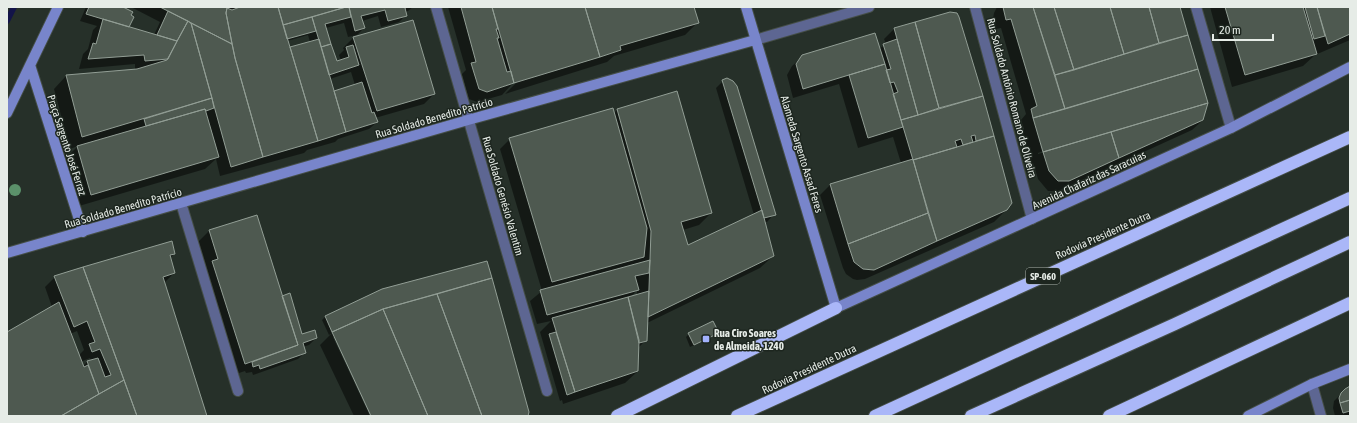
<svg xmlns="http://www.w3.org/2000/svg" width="1357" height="423" font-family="'Asap Condensed',sans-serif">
	<rect width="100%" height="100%" fill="#263029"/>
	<path fill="#0007" fill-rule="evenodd" d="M86 7H121L127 27 154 35 160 22 131 7H413L408 11 405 12 406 15 399 22 381 27 378 16 362 21 364 28 357 35 348 37 344 23 326 28 337 63 341 61 339 55 344 50 343 48 353 38 434 94 424 104 375 118 377 122 369 129 338 139 335 142 307 150 304 153 220 176 216 159 205 169 79 206 65 159 78 146 70 149 54 89 66 76 135 70V64L79 69 83 54 88 49 93 30 97 26 80 21ZM308 35 310 42 289 49 287 41ZM351 72 355 85 333 92 330 79Z
		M448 7H693L698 22 685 35 614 56 607 62 505 94 517 82H514L502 95 477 102 469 99 462 74 466 70Z
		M997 7H1179L1207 103 1203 120 1192 130 1058 191H1048L1038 179 1033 163 1031 164 1022 131 1024 129 1021 120 1026 114 1001 28 996 29 993 19 994 13ZM1193 106V109L1038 154V153Z
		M1210 7H1350V40L1315 55 1303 66 1232 87Z
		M959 17 967 42 1011 203 1007 209 994 222 865 279 857 280 853 279 846 274 843 268 820 195 830 185 901 163 893 137 858 148 839 84 793 98 787 75 792 66 803 56 879 49 886 44 884 39 894 29Z
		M723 81 774 214 767 222H764L773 256 760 268 647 323 646 340 638 348V371L625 383 563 404 562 400 560 401 540 332 551 321 537 324 530 301 542 291 500 149 510 139 613 114 617 110 711 213 699 225 683 230 688 247 754 215 716 88ZM637 290V296L630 298Z
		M210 230 282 297 301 335 316 338 309 345 303 347 305 352 298 359 253 375 252 372 246 373 245 371 233 375 197 243Z
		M174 254 170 258 174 273 164 283 206 416H7V333L52 307 45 287 55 277ZM77 331 84 350 78 356 70 334ZM90 358 91 361 87 362 82 367 80 362Z
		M487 262 528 412 526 416H373L336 337H333L370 416H354L320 345 332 333 329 335 322 320 325 317Z
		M717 333 714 336 690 347 686 337 689 334Z
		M1350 387V416H1335L1333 408 1334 401 1346 389Z"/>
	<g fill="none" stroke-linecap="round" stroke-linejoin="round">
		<path stroke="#131449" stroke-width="6" d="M7 21 14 7"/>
	</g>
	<path fill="#4e5950" stroke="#929e95" d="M89 7H123L133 12 131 15 134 17 129 27 86 14Z
		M160 7H226L227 8 226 13 232 44Z
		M278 7H346L283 25Z
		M278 7 318 141 263 157 235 58 226 13 227 8 232 10 240 7Z
		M346 7H349L351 17 325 24 331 44 321 47 312 17Z
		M349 7H408L405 8 407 16 388 21 385 10 361 16 365 28 355 31Z
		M461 7H492L498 29H496L499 38H497L507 72 511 71 514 83 487 92 479 89 471 63 476 62Z
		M492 7H585L600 57 514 83Z
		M585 7H694L699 23 620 46 621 50 600 57Z
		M1003 7H1033L1065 109 1033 118 1031 109 1037 106 1011 19 1006 20Z
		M1033 7H1054L1074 70 1055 75Z
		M1054 7H1110L1124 54 1074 70Z
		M1110 7H1149L1159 43 1124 54Z
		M1149 7H1180L1188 35 1159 43Z
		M1225 7H1303L1317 54 1245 75Z
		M1305 7H1317L1325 36 1314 39Z
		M1317 7H1350V34L1328 44Z
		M168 11 188 21 177 41 157 35Z
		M950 12 957 13 959 17 983 96 939 108 915 22Z
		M312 17 316 31 287 39 283 25Z
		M103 19 157 35 177 41 168 59 145 61 144 55 88 59 93 43 96 44Z
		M413 20 435 94 377 111 353 37Z
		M188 21 191 23 212 98 82 137 66 75 137 69 167 60Z
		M915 22 939 108 918 115 894 28Z
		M191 23 232 44 235 58 263 157 231 167Z
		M875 33 885 64 803 89 796 64 802 55Z
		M1188 35 1198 69 1065 109 1055 75Z
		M319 39 346 132 318 141 290 47Z
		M897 39 918 115 901 120 893 94 898 92 894 82 890 83 886 70 891 69 883 44Z
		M331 44 337 61 349 57 346 47 353 45 359 65 329 75 321 47Z
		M885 64 903 127 868 138 849 75Z
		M1198 69 1208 103 1043 152 1033 118Z
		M727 78 733 81 737 86 776 215 764 218 722 80Z
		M362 82 372 113 374 112 378 122 346 132 334 91Z
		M677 91 712 213 681 222 688 245 762 210 774 256 648 317 651 231 617 109Z
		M983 96 994 136 976 141 975 135 971 136 973 142 963 145 961 139 955 141 957 147 913 160 901 120Z
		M212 98 214 108 206 111 205 109 146 126 144 119Z
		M1208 103 1203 120 1119 158 1111 132Z
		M613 108 647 228 644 257 552 282 509 138Z
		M205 109 219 157 91 195 77 146Z
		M1111 132 1119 158 1069 181H1058L1049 171 1043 152Z
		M994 136 1012 203 1007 210 937 241 913 160Z
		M913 159 928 213 848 244 830 184Z
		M928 213 937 241 874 270 863 269 854 262 848 244Z
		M257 215 298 345 245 364 212 261 218 259 209 230Z
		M172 241 175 254 170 255 175 273 163 277 207 416H137L83 267Z
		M650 260 649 273 635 276 639 290 547 315 540 290Z
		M487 261 492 278 383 309 332 332 325 316 382 289Z
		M83 267 124 380 99 394 87 361 98 358 105 377 111 375 100 349 92 352 89 344 95 342 87 321 74 327 54 276Z
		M492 278 529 412 528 416H482L437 294Z
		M649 291 647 341 639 343 628 297Z
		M290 293 302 334 315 330 317 338 303 343 306 353 260 369 259 365 253 367 252 362 298 345 282 296Z
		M437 294 482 416H428L383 309Z
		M628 297 639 340 638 371 575 392 552 318Z
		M59 302 84 367 88 365 99 394 61 416H7V332Z
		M383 309 428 416H371L332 332Z
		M713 321 719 333 694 345 688 333Z
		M556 332 575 392 567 395 549 334Z
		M124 380 137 416H61L99 394Z
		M1350 386V400L1340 403 1339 398 1341 393 1345 389Z
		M1350 400V411L1343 413 1340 403Z"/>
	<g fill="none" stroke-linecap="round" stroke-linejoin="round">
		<g stroke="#454e47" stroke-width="12">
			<path id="lane" d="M181 203 238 391"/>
		</g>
		<g stroke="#454e47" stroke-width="12">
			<path id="street" d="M436 7 547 391
				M975 7 1032 219
				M1196 7 1231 128
				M755 40 869 7
				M1312 384 1321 416"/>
		</g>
		<g stroke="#454e47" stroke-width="12">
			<path id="secondary" d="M746 7 836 308 1231 128 1350 67
				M30 65 83 232
				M7 113 58 7
				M7 253 468 120 755 40
				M1248 416 1312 384 1350 369"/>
		</g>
		<g stroke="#454e47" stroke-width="14">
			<path id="highway" d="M617 416 836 308
				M737 416 1350 137
				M875 416 1350 198
				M971 416 1175 324 1350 242
				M1109 416 1350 303"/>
		</g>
		<use href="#lane" stroke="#5d6692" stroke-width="10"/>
		<use href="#street" stroke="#5d6692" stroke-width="10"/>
		<use href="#secondary" stroke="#7885cb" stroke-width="10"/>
		<use href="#highway" stroke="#aab7f8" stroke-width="12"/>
	</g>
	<circle fill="#5b916a" cx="15" cy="190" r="6"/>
	<rect fill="#a3b2fd" stroke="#1d261f" stroke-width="1.5" x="702" y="335" width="8" height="8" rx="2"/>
	<g text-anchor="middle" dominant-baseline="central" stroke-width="3" stroke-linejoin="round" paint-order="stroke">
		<rect fill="#1d261f" stroke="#aab1ab" stroke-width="1" x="1026" y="268" width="34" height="16" rx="3"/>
		<g font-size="10" font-weight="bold" fill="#e6ece7">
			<text x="1043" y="276">SP-060</text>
		</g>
		<g font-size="11" fill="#e6ece7" stroke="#1d261f">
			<text transform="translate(1012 98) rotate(75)">Rua Soldado Antônio Romano de Oliveira</text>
			<text transform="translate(434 118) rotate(-16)">Rua Soldado Benedito Patrício</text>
			<text transform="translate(67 145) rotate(72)">Praça Sargento José Ferraz</text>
			<text transform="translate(802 154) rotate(73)">Alameda Sargento Assad Feres</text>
			<text transform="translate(1089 180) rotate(-25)">Avenida Chafariz das Saracuias</text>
			<text transform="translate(503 196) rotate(74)">Rua Soldado Genésio Valentim</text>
			<text transform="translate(123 208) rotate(-16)">Rua Soldado Benedito Patrício</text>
			<text transform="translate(1103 235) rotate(-24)">Rodovia Presidente Dutra</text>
			<text transform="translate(809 369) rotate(-25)">Rodovia Presidente Dutra</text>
		</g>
		<g font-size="11" font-weight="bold" fill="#e6ece7" stroke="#1d261f" text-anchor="start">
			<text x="714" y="333">Rua Ciro Soares<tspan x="714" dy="13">de Almeida, 1240</tspan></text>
		</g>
	</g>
	<rect width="1357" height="423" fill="none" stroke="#e6ece7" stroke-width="16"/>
	<path d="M1213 34v6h60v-6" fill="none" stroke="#e6ece7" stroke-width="2"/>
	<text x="1219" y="34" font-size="12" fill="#e6ece7" stroke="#1d261f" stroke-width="3" paint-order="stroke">20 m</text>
</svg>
